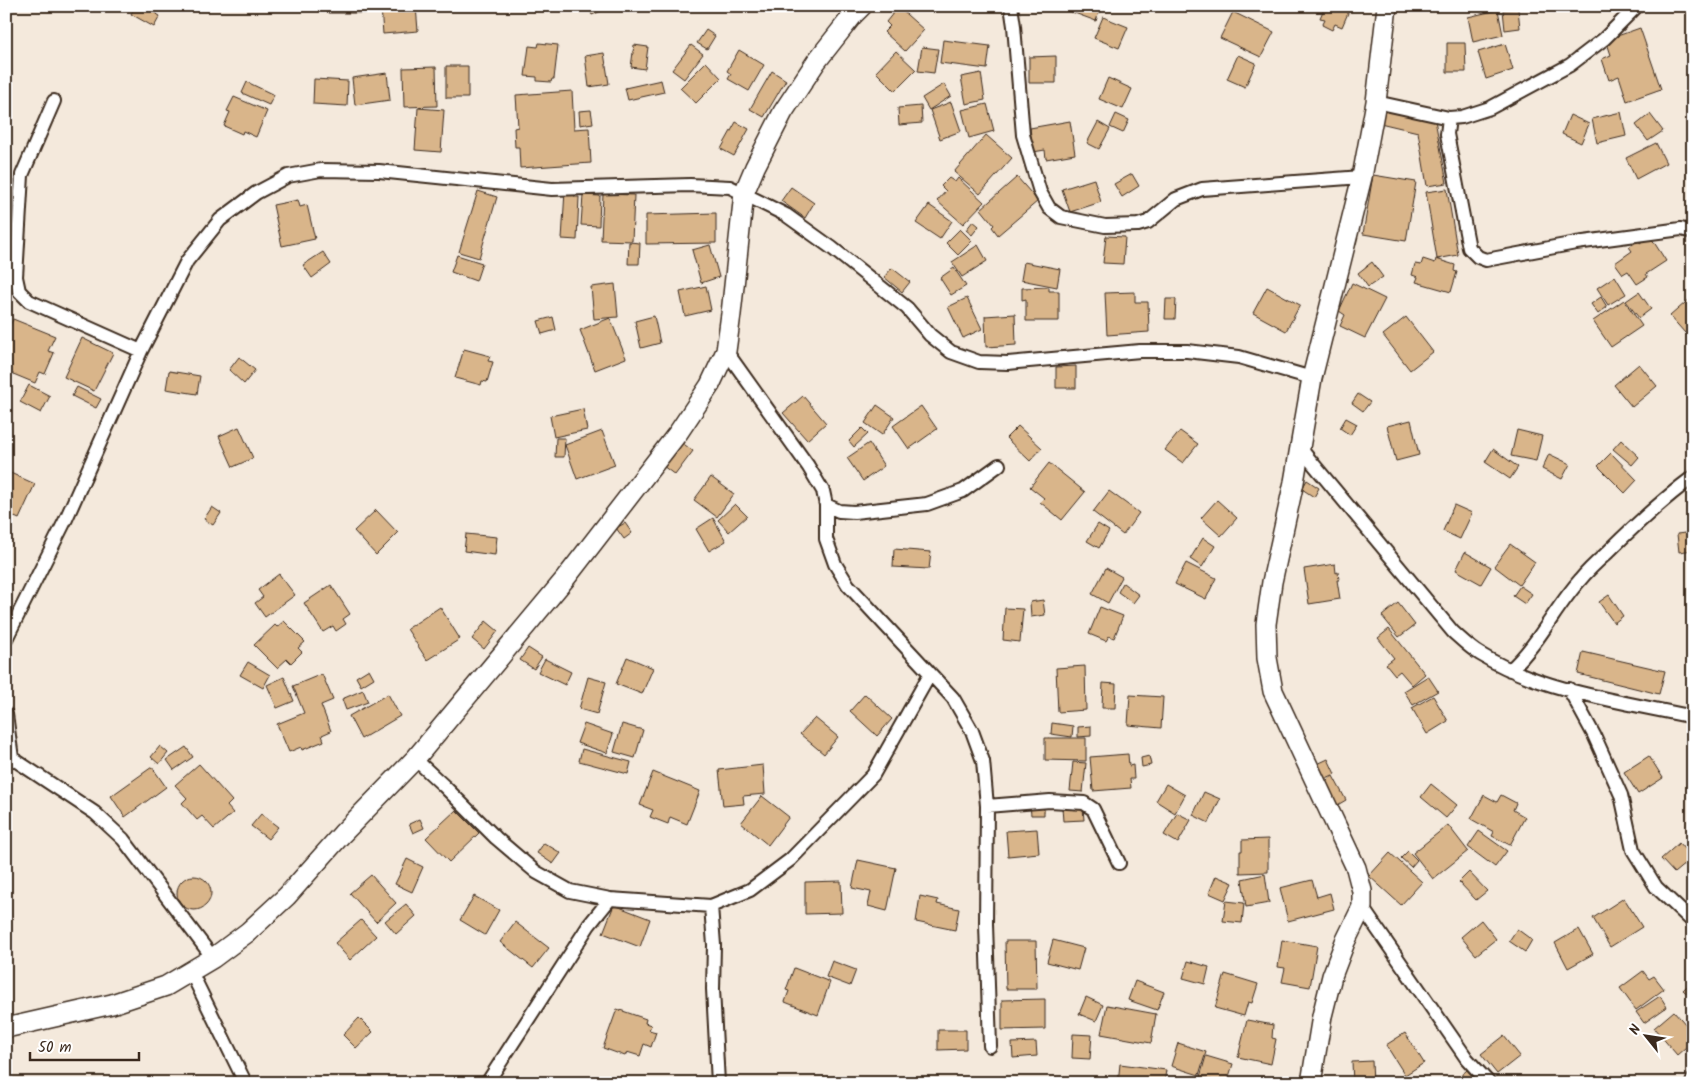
<svg xmlns="http://www.w3.org/2000/svg" width="1699" height="1089" font-family="Kalam,sans-serif">
	<rect width="100%" height="100%" fill="#f4e9dc"/>
	<filter id="ink" filterUnits="userSpaceOnUse"><feTurbulence type="fractalNoise" baseFrequency=".02" numOctaves="2"/><feDisplacementMap in="SourceGraphic" scale="10" xChannelSelector="R" yChannelSelector="G"/><feConvolveMatrix kernelMatrix="1 2 1 2 8 2 1 2 1" color-interpolation-filters="sRGB"/></filter>
	<g filter="url(#ink)">
		<path fill="#d9b58a" stroke="#3b2a1e" d="M135 6H143L160 16 154 27 131 14Z
			M148 6H161L158 12Z
			M328 6H368V13H328Z
			M416 6 418 31 383 34 381 7Z
			M588 6H612L592 15Z
			M1071 6H1101L1096 21 1069 11Z
			M1325 6H1351L1342 27 1335 24 1332 30 1322 25 1325 19 1320 18Z
			M898 7 924 30 905 51 884 32 890 26 886 22Z
			M1518 9 1520 28 1505 30 1503 10Z
			M1498 10 1503 35 1473 42 1468 17Z
			M1233 12 1274 32 1261 57 1220 38Z
			M1103 17 1128 27 1119 48 1094 38Z
			M1640 28 1661 89 1627 101 1619 76 1609 80 1602 59 1611 55 1606 40Z
			M706 30 715 36 707 49 697 43Z
			M943 40 990 46 987 69 940 63Z
			M539 43 558 45 554 79H552L551 82 537 81V77L525 76 529 46 538 47Z
			M1447 43H1465L1466 72H1447Z
			M1505 44 1513 70 1486 79 1478 52Z
			M634 45 648 47 645 69 631 67Z
			M691 45 703 54 684 79 672 70Z
			M922 47 938 49 934 73 918 71Z
			M739 50 764 65 749 91 728 79 731 74 727 71Z
			M896 51 916 70 895 91 876 72Z
			M604 53 609 84 589 87 585 56Z
			M1238 55 1256 63 1245 87 1227 79Z
			M1056 56V83H1029V57Z
			M706 62 721 78 696 103 680 88Z
			M446 66H468V98H446Z
			M436 67 437 106 404 107 403 68Z
			M772 71 786 80 764 117 750 109Z
			M387 73 390 100 355 105 352 78Z
			M981 73 985 100 966 104 961 77Z
			M1108 78 1132 89 1123 109 1099 99Z
			M314 79 348 81 347 106 313 104Z
			M661 80 664 92 628 100 625 88Z
			M247 82 274 95 269 105 242 93Z
			M944 84 951 96 929 110 922 98Z
			M572 91 574 129 589 128 591 163 520 168 519 147H515L514 128 518 127 516 95Z
			M234 97 267 111 256 137 243 131 242 134 224 126 230 112 227 111Z
			M951 102 961 131 940 139 930 110Z
			M987 104 994 131 969 138 962 110Z
			M921 106 922 123 899 125 898 108Z
			M418 108 444 110 441 152 415 150Z
			M1384 108 1435 120 1447 183 1427 186 1418 132 1380 123Z
			M591 110 593 123 580 125 579 111Z
			M1621 112 1626 136 1597 143 1592 119Z
			M1116 114 1129 120 1123 133 1110 127Z
			M1650 114 1663 131 1648 141 1636 125Z
			M1570 115 1589 124 1581 143 1562 134Z
			M1070 121 1075 154 1046 159 1045 150 1033 152 1030 128Z
			M736 122 749 129 734 156 721 149Z
			M1098 122 1110 129 1099 149 1087 143Z
			M986 135 1012 158 980 194 954 172Z
			M1656 143 1666 163 1636 179 1626 158Z
			M1132 174 1139 186 1122 197 1114 184Z
			M1373 175 1416 182 1406 241 1363 234Z
			M1017 177 1038 201 998 235 992 227 994 225 981 209Z
			M949 178 955 182 958 178 984 202 963 224 937 201 946 191 941 186Z
			M1094 179 1101 202 1070 212 1062 189Z
			M791 187 814 203 805 218 781 201Z
			M1447 189 1458 255 1437 259 1426 192Z
			M478 191 497 197 479 258 459 252Z
			M565 191H575V197H579L577 240 562 239Z
			M603 194 634 195 632 241 601 240Z
			M583 195 600 196 599 226 581 225Z
			M298 200 300 207 307 205 315 239 282 246 273 205Z
			M929 205 952 221 940 239 916 223Z
			M716 213V243L646 244V215Z
			M973 221 979 226 972 235 966 230Z
			M960 229 972 241 958 255 946 243Z
			M1106 236 1125 237 1123 264 1103 263Z
			M1650 236 1666 261 1646 274 1648 277 1637 284 1628 271 1623 274 1615 263 1632 251 1629 247 1639 240 1640 243Z
			M629 242 640 243 639 264H628Z
			M710 245 719 277 701 283 692 250Z
			M978 245 987 261 962 277 952 262Z
			M323 252 331 264 312 278 303 265Z
			M457 255 482 263 476 281 451 272Z
			M1423 259 1435 263 1436 259 1455 265 1454 271 1457 272 1451 292 1416 282 1418 277 1412 275 1415 264 1421 265Z
			M1024 262 1060 269 1057 287 1021 280Z
			M1372 262 1383 277 1368 287 1358 273Z
			M892 268 910 282 902 292 884 277Z
			M954 268 966 286 951 295 940 278Z
			M1615 276 1626 294 1608 305 1597 288Z
			M1352 283 1385 299 1365 338 1340 326 1345 315 1339 311Z
			M615 284 618 317 594 319 591 287Z
			M706 286 711 310 685 316 680 292Z
			M1049 287V291H1059V321H1026V299L1022 300V288Z
			M1267 287 1300 305 1286 331 1253 313Z
			M1135 292V302H1148L1149 332 1107 335 1105 293Z
			M1639 292 1651 309 1639 318 1626 301Z
			M1693 296V326L1685 333 1670 316Z
			M1601 297 1607 307 1598 314 1591 304Z
			M967 298 982 329 963 338 948 307Z
			M1166 299H1176L1175 319H1165Z
			M1624 300 1642 326 1611 347 1593 321Z
			M1015 314 1016 345 986 347 985 316Z
			M654 316 660 343 641 348 635 321Z
			M553 317 556 330 542 334 538 321Z
			M1406 317 1433 352 1410 370 1383 335Z
			M610 318 626 358 595 370 580 330Z
			M13 319 55 336 48 351 54 353 45 374 40 372 35 383 6 371V335Z
			M1693 331V341L1688 336Z
			M82 338 113 353 94 391 64 377Z
			M464 349 490 356 488 361 493 362 487 382 482 381 481 385 455 378Z
			M239 357 255 370 244 384 229 370Z
			M1639 364 1657 386 1632 407 1614 385Z
			M1076 366V388H1056V367Z
			M169 371 200 376 197 394 166 389Z
			M29 385 50 396 41 413 20 402Z
			M77 387 101 399 96 408 72 396Z
			M1358 394 1370 402 1363 411 1352 403Z
			M803 396 826 423 807 440 783 413Z
			M877 405 894 417 882 435 865 423Z
			M921 406 937 429 909 449 893 426Z
			M583 409 587 430 554 437 550 416Z
			M1346 418 1357 424 1350 435 1340 428Z
			M1411 420 1419 455 1396 461 1387 426Z
			M1018 426 1042 448 1030 461 1006 438Z
			M239 427 253 458 233 467 219 436Z
			M862 428 868 434 854 447 849 441Z
			M1517 430 1542 436 1536 461 1511 456Z
			M602 431 615 465 577 479 565 445Z
			M1180 431 1198 444 1183 463 1165 450Z
			M556 438H565L564 457H555Z
			M1621 440 1639 457 1632 465 1613 449Z
			M681 442 693 451 675 475 663 466Z
			M869 443 884 466 863 481 847 458Z
			M1493 449 1518 467 1510 479 1485 462Z
			M1611 453 1637 480 1625 493 1598 466Z
			M1549 454 1570 464 1562 479 1542 469Z
			M1049 463 1085 492 1062 520 1040 502 1044 498 1030 487Z
			M6 471 35 484 19 519 6 513Z
			M711 477 734 494 717 517 694 500Z
			M1307 480 1319 488 1314 497 1302 489Z
			M1109 491 1139 513 1123 535 1093 512Z
			M1217 500 1237 518 1221 536 1201 518Z
			M735 504 747 516 729 532 718 520Z
			M1454 505 1472 513 1460 539 1443 531Z
			M212 507 221 513 213 525 204 519Z
			M376 510 398 533 376 555 354 531Z
			M713 518 726 541 709 551 696 529Z
			M625 523 632 533 624 539 616 528Z
			M1098 524 1109 531 1099 548 1087 541Z
			M1693 532V550L1679 552 1677 534Z
			M466 534 497 537 495 555 464 551Z
			M1203 538 1215 546 1202 567 1190 559Z
			M1510 544 1535 562 1519 585 1494 566Z
			M894 549 931 552 929 569 893 567Z
			M1465 552 1491 567 1481 584 1456 570Z
			M1186 563 1216 578 1206 599 1175 584Z
			M1335 564 1336 573 1338 572 1339 580H1337L1340 599 1309 604 1304 569Z
			M1106 568 1122 577 1108 603 1092 594Z
			M279 574 295 595 265 617 255 603 263 597 258 590Z
			M1123 583 1139 595 1133 603 1118 592Z
			M331 585 350 614 343 619 346 624 336 631 333 626 323 632 304 603Z
			M1520 586 1532 594 1525 604 1513 596Z
			M1609 595 1623 616 1614 623 1599 602Z
			M1043 600 1045 615 1031 617 1030 602Z
			M1398 603 1415 625 1399 637 1382 616Z
			M440 607 460 639 427 660 407 629Z
			M1100 607 1123 616 1114 638 1109 636 1106 641 1089 634Z
			M1005 608 1023 609 1020 642 1003 640Z
			M284 621 305 642 298 648 302 652 291 663 287 659 277 668 254 645 275 625 277 627Z
			M486 621 498 631 484 649 472 639Z
			M1389 629 1425 674 1412 685 1400 671 1395 675 1386 664 1394 658 1378 638Z
			M528 648 542 657 534 669 520 660Z
			M1583 652 1665 671 1659 694 1578 674Z
			M627 657 653 668 642 694 616 684Z
			M545 659 571 672 565 685 538 672Z
			M248 662 270 675 263 688 240 675Z
			M1085 666 1086 710 1058 712 1056 668Z
			M369 669 374 678 361 686 356 677Z
			M322 674 333 700 321 705 331 731 322 735 324 741 302 750 301 747 289 752 277 724 304 713 293 686Z
			M1428 676 1438 691 1413 705 1404 691Z
			M284 677 294 701 277 708 267 685Z
			M588 677 606 682 597 714 579 709Z
			M1103 683 1116 684 1115 708H1102Z
			M363 690 368 702 346 710 342 699Z
			M388 694 400 716 361 739 349 716Z
			M865 694 892 719 877 736 850 711Z
			M1130 695 1163 697 1161 728 1128 725Z
			M1433 696 1448 721 1427 734 1412 708Z
			M815 718 838 737 824 754 800 734Z
			M1052 723 1073 726 1072 737 1051 734Z
			M584 724 613 734 607 753 577 743Z
			M622 724 643 730 635 758 614 752Z
			M1091 726V736L1078 737V727Z
			M1045 738H1086V761L1045 760Z
			M160 746 168 753 159 764 151 757Z
			M186 747 193 757 174 770 167 760Z
			M582 749 631 762 628 774 579 761Z
			M1128 754 1129 766 1133 765 1134 779H1130L1131 788 1093 791 1090 757Z
			M1149 756 1151 765 1142 767 1141 758Z
			M1649 756 1663 778 1638 794 1624 772Z
			M1328 759 1335 774 1320 781 1313 766Z
			M1073 762 1086 763 1083 792 1070 791Z
			M199 764 232 801 227 806 233 813 214 829 202 816 197 820 182 803 187 798 175 785Z
			M763 765 765 794 743 796 744 804 723 806 719 770Z
			M152 767 166 787 125 817 111 796Z
			M653 772 700 791 687 824 670 817 668 824 650 817 653 810 640 805Z
			M1333 776 1346 800 1334 807 1322 783Z
			M1166 784 1185 795 1175 813 1156 801Z
			M1431 784 1457 805 1446 818 1421 797Z
			M1204 792 1220 799 1209 823 1193 815Z
			M1484 795 1497 802 1501 795 1516 803 1513 810 1525 817 1510 845 1492 836 1494 832 1471 819Z
			M762 796 789 817 768 845 741 823Z
			M1044 804V815H1031L1030 805Z
			M1062 808H1083L1084 820 1063 821Z
			M456 810 479 833 449 862 426 838Z
			M1177 813 1191 820 1178 843 1164 835Z
			M261 814 278 827 268 839 251 826Z
			M420 819 424 828 413 833 409 824Z
			M1448 825 1468 851 1433 879 1413 853Z
			M1037 829 1039 853 1008 856 1006 831Z
			M1479 831 1507 851 1495 867 1468 847Z
			M1268 839V872L1240 873V851H1242V840Z
			M544 843 561 853 553 864 537 853Z
			M1679 843 1692 858 1674 873 1661 859Z
			M1408 851 1417 860 1411 867 1401 858Z
			M1390 853 1422 882 1401 905 1369 876Z
			M407 859 423 867 412 892 395 884Z
			M858 860 896 868 887 911 868 906 871 892 852 888Z
			M1469 872 1487 891 1476 900 1459 882Z
			M1265 874 1269 903 1246 907 1242 879Z
			M371 875 396 903 376 922 350 893Z
			M177 893a17 17 0 1 1 34 0a17 17 0 1 1-34 0Z
			M1216 876 1233 883 1225 900 1209 893Z
			M1312 880 1317 897 1330 893 1334 909 1288 921 1280 888Z
			M841 881 842 913 805 914V882Z
			M474 896 499 910 485 935 460 920Z
			M920 896 938 900 937 904 959 909 955 930 916 922Z
			M1624 898 1642 927 1610 947 1593 918Z
			M1226 901 1244 903 1242 923 1223 921Z
			M406 904 416 916 396 934 385 921Z
			M614 905 650 919 640 947 603 933Z
			M361 920 376 936 350 960 335 943Z
			M1481 920 1496 939 1476 955 1461 937Z
			M515 922 549 948 533 968 500 942Z
			M1517 929 1532 940 1525 952 1509 941Z
			M1579 929 1593 954 1568 968 1555 943Z
			M1053 940 1084 948 1078 970 1047 962Z
			M1282 940 1317 946 1310 987 1282 982 1285 968 1278 967Z
			M1005 941H1036L1037 989H1006Z
			M832 961 856 970 850 986 826 977Z
			M1188 961 1209 967 1205 984 1183 978Z
			M794 968 830 982 818 1015 785 1002 789 991 786 990Z
			M1643 971 1649 979 1654 976 1664 989 1636 1010 1620 988Z
			M1225 974 1258 984 1252 1003 1248 1002 1244 1016 1215 1008Z
			M1693 980V999L1683 990Z
			M1135 981 1164 992 1157 1010 1128 1000Z
			M1660 996 1667 1007 1644 1023 1636 1012Z
			M1086 997 1103 1005 1096 1021 1079 1014Z
			M1045 999V1029L1002 1030V1000Z
			M1107 1005 1156 1014 1151 1043 1101 1034Z
			M617 1009 646 1019 645 1023 651 1025 649 1030 656 1032 651 1047 644 1044 640 1056 627 1052 625 1056 603 1048Z
			M1674 1011 1693 1033V1041L1677 1055 1654 1028Z
			M359 1018 373 1032 356 1048 343 1035Z
			M1247 1020 1273 1025 1272 1038 1276 1039 1271 1064 1238 1057Z
			M938 1030H966V1049L938 1050Z
			M1405 1033 1424 1063 1405 1075 1386 1045Z
			M1073 1034 1092 1035 1090 1059 1072 1058Z
			M1504 1036 1520 1056 1497 1074 1481 1054Z
			M1036 1042 1037 1056 1013 1058 1012 1043Z
			M1178 1043 1206 1052 1199 1075 1171 1066Z
			M1206 1056 1233 1064 1227 1083H1221L1200 1077Z
			M1372 1061 1373 1083H1353L1352 1062Z
			M1120 1064 1166 1070 1164 1083H1118Z
			M1467 1070 1475 1079 1470 1083H1458L1456 1080Z
			M1421 1077 1422 1083H1395V1081Z"/>
		<g fill="none" stroke-linecap="round" stroke-linejoin="round">
			<g stroke="#3b2a1e" stroke-width="16">
				<path id="street" d="M1011 6 1014 26 1023 135 1040 192 1049 208 1061 217 1105 226 1138 225 1148 222 1176 199 1202 189 1362 177
					M54 101 22 175 16 277 19 291 29 301 141 351
					M1376 102 1449 118 1462 117 1490 108 1570 65 1604 39 1637 6
					M1449 118 1447 134 1469 248 1478 257 1486 260 1576 243 1681 229 1693 232
					M726 351 808 466 823 491 826 505V539L835 564 848 585 953 698 972 731 983 761 987 806 986 924 990 1046
					M1300 448 1453 632C1461 639 1470 648 1480 654 1540 691 1624 702 1693 717
					M826 505 839 511 854 512 927 504 963 491 999 465
					M6 639 66 519 141 351 187 261 220 220 256 193 288 176 321 170 379 171 552 189 690 185 730 187 786 215 832 248 907 308 930 335 951 352 979 362 1008 363 1140 351H1187L1239 357 1312 378
					M1510 670C1538 645 1555 608 1580 580 1588 570 1598 561 1607 553 1634 526 1662 500 1693 477
					M1569 689 1594 735 1621 795 1633 850 1656 887 1693 922
					M6 714 12 758
					M6 754 95 813 123 839 213 958
					M415 759 444 786 496 838 536 872 570 891 610 899 711 906 750 890 790 860 873 775 930 674
					M987 806 1050 801 1084 803 1093 809 1119 863
					M711 906 714 945 713 989 718 1083
					M1362 907 1467 1059 1489 1083
					M191 972 243 1078 244 1083
					M487 1083 589 925 610 899
					M1692 1083 1693 1080"/>
			</g>
			<g stroke="#3b2a1e" stroke-width="22">
				<path id="secondary" d="M6 1028 112 1004 166 986 213 958 248 932 287 896 342 834 415 759 565 579 678 433 710 385 726 351 731 314 744 193 755 167 783 112 816 62 853 15 862 6
					M1311 1083 1322 1016 1332 976 1345 942 1362 907V891L1356 868 1273 691 1267 658 1266 624 1272 582 1294 482 1312 378 1362 177 1376 102 1387 6"/>
			</g>
			<use href="#street" stroke="#fff" stroke-width="12"/>
			<use href="#secondary" stroke="#fff" stroke-width="19"/>
		</g>
	</g>
	<rect width="1699" height="1089" fill="none" stroke="#fff" stroke-width="25"/>
	<rect x="12" y="12" width="1674" height="1064" fill="none" stroke="#3b2a1e" stroke-width="2" filter="url(#ink)"/>
	<g transform="translate(1646 1036) rotate(300)" stroke="#ffffff" stroke-width="4" paint-order="stroke">
	<path d="M0-4L9 19L0 12L-9 19Z" fill="#3b2a1e"/>
	<text y="-8" font-size="14" font-weight="bold" text-anchor="middle" fill="#3b2a1e">N</text>
	</g>
	<path d="M30 1052v8h109v-8" fill="none" stroke="#3b2a1e" stroke-width="2.5"/>
	<text x="38" y="1052" font-size="15" fill="#3b2a1e" stroke="#ffffff" stroke-width="4" paint-order="stroke">50 m</text>
</svg>
